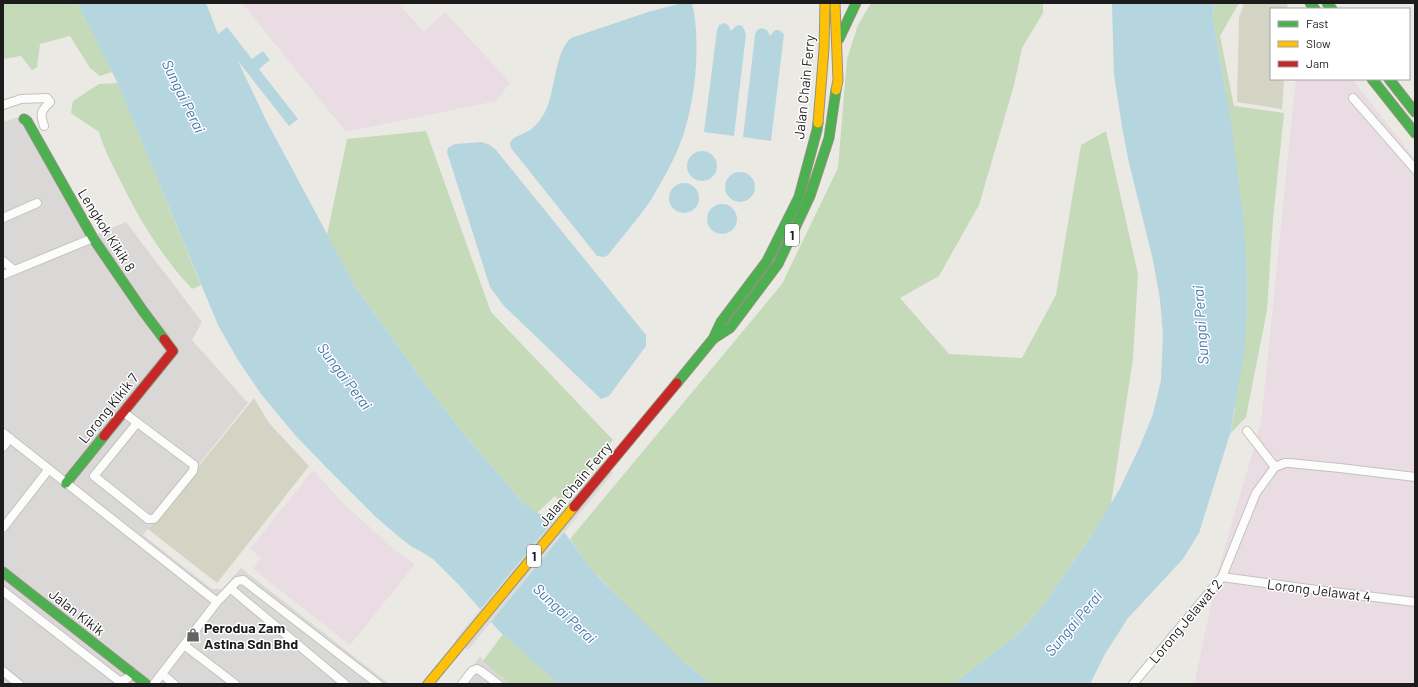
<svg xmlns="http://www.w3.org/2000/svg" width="1418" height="687" font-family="Barlow,sans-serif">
	<rect width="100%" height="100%" fill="#ebe9e4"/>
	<path fill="#dad8d6" d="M28 114 94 235 126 222 202 322 192 340 248 403 143 535 212 589H222L241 568 389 684H3V122Z
		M480 657 510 684H458Z"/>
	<path fill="#e9dce3" d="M242 3H398L424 32 445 12 510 83 496 101 346 132Z
		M1296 79H1352L1415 159V684H1196L1195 681 1218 571 1261 423Z
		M313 470 344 504 396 551 415 564 350 645 253 569 261 558 250 549Z"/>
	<path fill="#d4d4c5" d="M1244 3H1287L1288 9H1271V79H1284L1282 109 1237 102 1239 18Z
		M254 398 269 423 309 466 217 583 148 529Z"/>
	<path fill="#c4dab8" d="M3 3H77L112 72 100 76 90 68 70 36 40 44 37 67 32 70 21 56 3 59Z
		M871 3H1043V13L1022 48 1014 85 979 205 939 276 900 298 949 354 1022 358 1056 295 1081 145 1106 131 1138 274 1133 358 1111 504 1089 540 1041 608 1027 624 1013 638 953 684H711L685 663 653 632 586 563 570 539 782 284 838 168 847 59 858 25Z
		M1214 3H1239L1220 36 1234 106 1284 113 1273 219 1267 310 1246 417 1230 434 1235 409 1226 92 1213 19Z
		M118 83 201 285 192 289C162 257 139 219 120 180 112 164 104 149 99 132L71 113 73 101 99 84Z
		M426 131 491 312 613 440 561 503 555 496 537 513 529 509 523 503 464 434 420 377 356 288 327 235 347 139Z
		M503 634 559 684H510L483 661Z"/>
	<path fill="#b6d6df" d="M77 3H206L218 34 227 27 252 59 263 51 270 60 259 69 298 119 289 126 238 61 266 120 356 288 420 377 464 434 523 503C533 513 545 514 554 522 567 533 575 548 585 561 589 567 595 572 599 577L685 663 711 684H559L499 631 460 586 433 559 422 552 412 547 398 536 377 518 324 465 295 435 261 394 238 360 218 325 118 84Z
		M682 3H692C702 44 695 110 678 149 672 164 659 186 651 200 638 219 622 237 608 255L604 257 597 256 511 148 510 143C513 136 524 134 530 130 537 125 542 118 546 110 555 91 555 51 571 38L648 12Z
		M1112 3H1214L1213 19 1230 115 1244 222 1247 273V316L1244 355 1230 434 1199 533 1183 559 1128 618 1105 654 1090 684H953L1013 638 1027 624 1041 608 1089 540 1119 490 1140 446 1153 414 1161 380 1163 334 1160 300 1153 260 1129 163 1122 127 1114 75Z
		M725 23 728 25 731 31 736 26 740 25 743 27 746 34 734 136 704 132 717 30 719 25Z
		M761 28 767 30 770 36 775 30H779L784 34 771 141 743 137 755 35 757 30Z
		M482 142 490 145 496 150 646 335V346L609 396 601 399 504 306 490 287 447 152 448 148 455 144Z
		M687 166a15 15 0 1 1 30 0a15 15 0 1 1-30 0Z
		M725 187a15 15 0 1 1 30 0a15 15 0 1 1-30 0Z
		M669 198a15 15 0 1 1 30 0a15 15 0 1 1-30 0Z
		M707 219a15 15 0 1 1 30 0a15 15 0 1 1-30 0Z"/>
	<path fill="#dcdbd9" d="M601 463 613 473 468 650 455 640Z"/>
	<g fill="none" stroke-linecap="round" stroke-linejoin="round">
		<g stroke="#c3c2c0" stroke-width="10">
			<path id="street" d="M1353 98 1415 169
				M3 105 21 99 47 98 50 102C40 112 40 113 44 126
				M3 218 37 203
				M3 261 14 270
				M3 275 93 238
				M123 412 194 465 193 471 154 519H148L94 476 137 423
				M1247 431 1275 467
				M3 433 217 602
				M3 447 10 438
				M3 528 49 469
				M1222 577 1309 589 1415 602
				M230 588 345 684
				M3 591 119 681 125 680 133 673
				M184 645 235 684
				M3 671 19 684
				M162 674 174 684
				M154 684 217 602 237 581 243 580 378 684
				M462 684 472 671 477 669 481 671 498 684
				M1133 684 1222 577 1256 493 1275 467 1285 463H1289L1340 468 1415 477"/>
		</g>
		<g stroke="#92947c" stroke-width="11">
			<path id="fast" d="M1310 3 1315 9
				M1327 3 1332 9
				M839 39 856 3
				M1372 79 1415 133
				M1389 79 1415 112
				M24 119 27 121 93 238 143 311 164 339
				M713 339 730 328 778 264 810 196 829 138 836 90
				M677 383 713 339 721 322 767 261 799 197 817 130 818 123
				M66 483 104 436
				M3 572 146 684"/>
		</g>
		<g stroke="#92947c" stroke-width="11">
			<path id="slow" d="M835 3 838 80 836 90
				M818 123 824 49 825 3
				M428 684 574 507"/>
		</g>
		<g stroke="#92947c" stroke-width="11">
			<path id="jam" d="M104 436 173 351 164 339
				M574 507 677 383"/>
		</g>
		<use href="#street" stroke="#fcfcfb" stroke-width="8"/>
		<use href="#fast" stroke="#4caf50" stroke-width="9"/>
		<use href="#slow" stroke="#ffc107" stroke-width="9"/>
		<use href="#jam" stroke="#c62828" stroke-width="9"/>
	</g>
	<defs>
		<g id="shop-bare" transform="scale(1.08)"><path d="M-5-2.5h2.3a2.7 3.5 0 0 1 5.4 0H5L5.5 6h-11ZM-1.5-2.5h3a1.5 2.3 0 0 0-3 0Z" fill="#646462" stroke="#fff" stroke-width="2.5" paint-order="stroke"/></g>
	</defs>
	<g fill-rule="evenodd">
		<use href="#shop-bare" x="193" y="635"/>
	</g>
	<g text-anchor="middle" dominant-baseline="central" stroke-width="3" stroke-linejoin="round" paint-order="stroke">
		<g fill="#fff" stroke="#606060" stroke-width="1">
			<rect x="785" y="224" width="14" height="22" rx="3"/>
			<rect x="527" y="545" width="14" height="22" rx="3"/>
		</g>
		<g font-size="13" font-weight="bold" fill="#1c1c1c">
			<text x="792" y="235">1</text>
			<text x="534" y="556">1</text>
		</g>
		<g font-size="14" fill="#1c1c1c" stroke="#fff">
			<text transform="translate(804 87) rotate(-84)">Jalan Chain Ferry</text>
			<text transform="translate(107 230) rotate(58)">Lengkok Kikik 8</text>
			<text transform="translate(108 408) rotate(-51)">Lorong Kikik 7</text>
			<text transform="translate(575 484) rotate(-50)">Jalan Chain Ferry</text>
			<text transform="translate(1319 590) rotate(7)">Lorong Jelawat 4</text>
			<text transform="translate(77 612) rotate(38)">Jalan Kikik</text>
			<text transform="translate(1185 621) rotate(-50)">Lorong Jelawat 2</text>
		</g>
		<g font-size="14" font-weight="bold" fill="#1c1c1c" stroke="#fff" text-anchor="start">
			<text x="204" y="627">Perodua Zam<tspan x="204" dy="16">Astina Sdn Bhd</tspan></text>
		</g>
		<g font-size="15" font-style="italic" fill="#4677ad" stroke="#fff">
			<text transform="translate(184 96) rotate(64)">Sungai Perai</text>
			<text transform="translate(1200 325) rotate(-94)">Sungai Perai</text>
			<text transform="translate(345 376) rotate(53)">Sungai Perai</text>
			<text transform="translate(565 613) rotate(43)">Sungai Perai</text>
			<text transform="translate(1073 623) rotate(-50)">Sungai Perai</text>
		</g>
	</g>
	<rect width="1418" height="687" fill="none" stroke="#1c1c1c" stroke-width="8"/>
	<rect x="1270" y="8" width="140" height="72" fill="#ffffff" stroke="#a4a4a4"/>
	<rect x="1278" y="21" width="20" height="6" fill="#4caf50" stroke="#a4a4a4"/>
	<text x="1306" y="28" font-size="12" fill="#1c1c1c">Fast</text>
	<rect x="1278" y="41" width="20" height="6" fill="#ffc107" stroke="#a4a4a4"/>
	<text x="1306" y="48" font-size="12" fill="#1c1c1c">Slow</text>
	<rect x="1278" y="61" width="20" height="6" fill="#c62828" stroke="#a4a4a4"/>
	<text x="1306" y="68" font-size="12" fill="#1c1c1c">Jam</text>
</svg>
